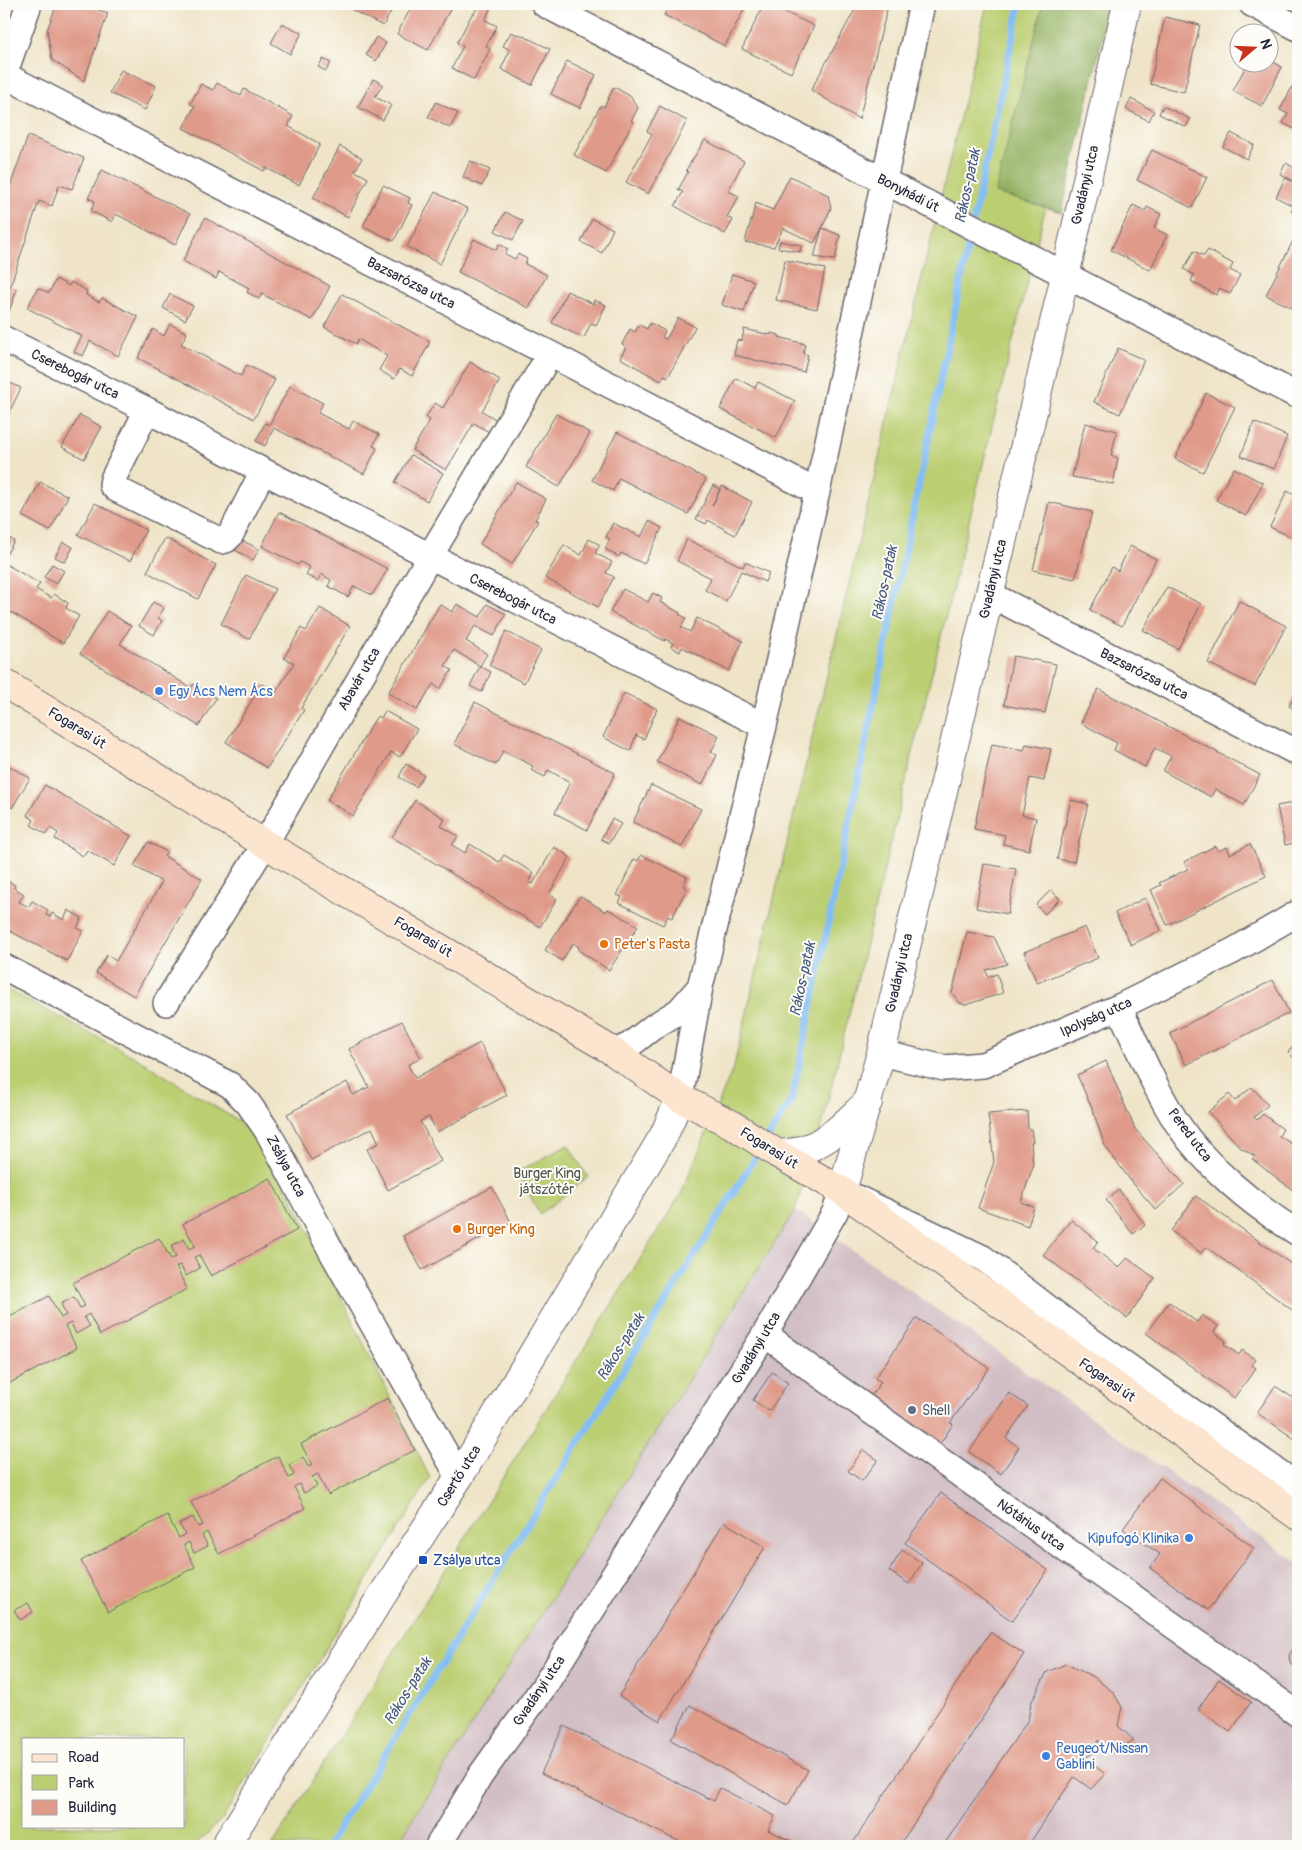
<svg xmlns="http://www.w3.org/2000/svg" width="1302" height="1850" font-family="Pangolin,sans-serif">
	<rect width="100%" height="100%" fill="#fdfcf7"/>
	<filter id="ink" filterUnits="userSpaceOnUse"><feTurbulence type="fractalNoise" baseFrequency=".02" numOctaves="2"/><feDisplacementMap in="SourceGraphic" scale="10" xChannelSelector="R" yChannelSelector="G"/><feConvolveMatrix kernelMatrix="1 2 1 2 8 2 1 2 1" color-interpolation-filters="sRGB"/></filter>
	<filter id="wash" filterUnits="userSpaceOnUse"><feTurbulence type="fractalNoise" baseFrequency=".0096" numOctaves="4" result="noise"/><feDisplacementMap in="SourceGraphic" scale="20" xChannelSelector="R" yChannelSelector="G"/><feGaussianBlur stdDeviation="1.12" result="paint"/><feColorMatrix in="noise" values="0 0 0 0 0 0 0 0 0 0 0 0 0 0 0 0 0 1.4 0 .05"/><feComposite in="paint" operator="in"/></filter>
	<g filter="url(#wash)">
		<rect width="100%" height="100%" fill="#efe4c7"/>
		<path fill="#d2bec5" d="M795 1210 1298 1563V1846H396Z"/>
		<path fill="#bbcf72" stroke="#6e7856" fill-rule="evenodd" d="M987 4H1095L823 1121 795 1210 396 1846H272L682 1192 734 1066Z
			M4 988 133 1056 261 1135 430 1478 223 1818 194 1846H4ZM24 1739H184V1826H24Z
			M568 1145 588 1177 540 1214 517 1172Z"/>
		<path fill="#94b264" stroke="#5b6a50" d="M1043 4H1110L1062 212 995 193Z"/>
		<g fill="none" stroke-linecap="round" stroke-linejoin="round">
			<path stroke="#83bdf4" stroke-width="7" d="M973 222 1020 4
				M766 1141 792 1099 971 232
				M328 1846 760 1150"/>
		</g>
		<g id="blocks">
			<path fill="#df9a89" d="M57 4H82L108 13 84 81 52 60 47 30Z
				M319 4H335L333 7 326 10 320 7Z
				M355 4H395L383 26 352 10Z
				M413 4H453L428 50 397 34Z
				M479 4 492 5 485 20 497 26 486 46 490 49 474 80 452 68 463 46 457 43 472 14H474Z
				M670 4H743L741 7 744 9 725 46 664 15Z
				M764 4H768L814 26 791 73 742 49Z
				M858 4H877L887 10 859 119 811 90Z
				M1165 17 1200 25 1184 92 1150 84Z
				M282 23 302 33 290 54 271 43Z
				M511 32 518 35 519 34 550 49 532 85 501 69 510 50 503 46Z
				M376 37 386 43 376 61 366 55Z
				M323 59 331 63 326 71 318 67Z
				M1270 60 1282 67 1262 106 1233 91 1248 62H1270Z
				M567 61 596 75 580 108 551 94Z
				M121 70 156 86 145 110 110 93Z
				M1298 76V131L1283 123 1288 114 1280 110Z
				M373 79 383 84 375 97 391 105 383 120 358 107Z
				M217 83 241 96 244 89 293 116 288 126 320 144 299 185 266 168 264 171 183 128 195 106 190 104 201 84 213 90Z
				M614 87 630 96 638 108 631 121 633 122 606 173 574 155 601 105 604 107Z
				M1131 99 1154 111 1149 121 1126 109Z
				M436 102 458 113 450 128 428 117Z
				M660 106 687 121 648 194 626 182 652 134 647 131Z
				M1163 106 1190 119 1186 127 1159 114Z
				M1231 133 1254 145 1247 159 1223 147Z
				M28 136 84 158 72 189 59 185 52 206 39 201 10 287 17 289 7 317 4 316V203Z
				M705 140 744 161 728 191 739 196 727 217 733 220 725 234 675 206 683 192 678 190 688 172 686 170Z
				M340 146 362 158 355 171 368 178 348 217 313 198Z
				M1152 150 1207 177 1192 208 1137 180Z
				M470 161 490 170 482 186 463 177Z
				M1286 163 1298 170 1294 181 1280 174Z
				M102 170 190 214 175 245 116 214 112 222 91 211 95 201 88 198Z
				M790 176 828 195 831 208 822 228 840 235 835 260 814 257 822 228 814 243 783 228 774 247 745 242 756 203 773 210Z
				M1285 178 1298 184V191L1291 205 1276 197Z
				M383 185 410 198 408 203 412 205 394 241 363 226Z
				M435 192 468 209 440 264 407 247Z
				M1298 196V214L1291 211Z
				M1133 205 1145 211 1147 207 1161 214 1154 228 1167 235 1150 270 1111 250Z
				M505 212 523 221 513 240 495 231Z
				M205 218 330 286 312 320 262 294 259 299 247 292 249 288 219 272 216 279 183 261Z
				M592 219 613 229 602 253 581 242Z
				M1298 231V307L1294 305 1292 308 1266 295Z
				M474 239 496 250 499 244 508 249 505 254 515 259 518 254 527 259 525 264 547 275 529 308 458 272Z
				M780 241 801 245 800 252 778 248Z
				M1208 250 1233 264 1230 270 1240 275 1230 294 1220 288 1216 295 1191 281 1194 275 1184 269 1194 251 1204 256Z
				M785 260 825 269 817 309 776 300Z
				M732 274 754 281 744 312 722 305Z
				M56 279 69 286 71 282 87 291 86 295 99 302 102 298 138 317 118 356 90 341 83 356 74 352 82 336 27 308 38 288 49 293Z
				M567 291 593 304 594 300 606 305 596 325 591 323 584 338 552 323Z
				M170 294 193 306 185 320 163 308Z
				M342 294 430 342 412 376 400 369 394 379 379 370 387 356 358 339 356 344 324 327Z
				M678 318 695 327 668 377 664 375 661 381 620 358 626 347 622 344 630 329 635 332 639 325 647 329 650 323 665 331 662 337 666 339Z
				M170 324 187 333 181 344 241 376 247 365 275 380 254 419 138 358 153 329 164 336Z
				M744 329 771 335V333L779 335V337L805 344 803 354 808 355 804 372 734 355 737 340 742 341Z
				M1118 348 1144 360 1120 414 1094 402Z
				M470 362 500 380 482 411 497 420 489 432 474 423 446 470 412 450 430 420 426 417 435 403 443 408Z
				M736 378 755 388 758 382 795 401 776 438 720 409Z
				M4 380 21 388 4 423Z
				M290 386 323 403 318 413 349 429 353 421 379 434 373 446 377 448 364 474 274 428 265 446 256 441 265 423 269 425Z
				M1206 393 1235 407 1203 472 1175 459Z
				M556 414 590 433 559 487 526 467Z
				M80 415 102 427 84 459 62 447Z
				M1254 422 1287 436 1274 469 1241 456Z
				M1085 423 1117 431 1111 456 1118 458 1113 484 1072 477Z
				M617 432 706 479 688 514 619 478 613 491 592 480Z
				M411 455 443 473 427 501 395 482Z
				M1234 468 1263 483 1246 516 1216 500Z
				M40 482 68 496 50 531 22 516Z
				M516 482 546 499 535 520 538 521 512 564 480 544Z
				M713 485 720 489 712 506 722 486 752 502 735 535 708 520 706 524 696 519Z
				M1287 491 1298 497V540L1270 527Z
				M1049 502 1092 512 1075 579 1033 570Z
				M95 503 146 530 130 561 78 535Z
				M279 512 388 569 372 595 354 586 348 597 328 586 331 580 321 574 318 581 306 575 310 567 300 562 298 565 262 546Z
				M649 521 662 528 644 564 621 553 619 557 605 549 610 539 606 537 613 523 641 537Z
				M4 535 14 541 6 555 4 553Z
				M165 538 216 565 198 599 147 572Z
				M589 539 600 545 595 553 612 562 606 573 614 577 598 607 545 578 564 545 581 555Z
				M687 539 743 567 745 562 769 573 765 582 741 571 726 601 705 590 711 578 677 561Z
				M241 540 259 549 253 560 235 550Z
				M63 542 73 547 65 562 55 557Z
				M1130 546 1156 559 1122 626 1090 610 1112 567 1118 571Z
				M4 563 40 584 36 589 51 598 54 594 68 603 66 608 79 616 63 643 4 608Z
				M52 564 64 571 56 584 44 577Z
				M246 575 275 589 249 639 221 624Z
				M1167 587 1201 604 1178 649 1143 630Z
				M623 589 648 602 653 593 662 598 660 602 680 613 679 614 686 618 681 627 690 632 697 618 743 641 729 671 682 647 680 652 671 647 673 643 665 639V641L610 612Z
				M1239 601 1286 626 1255 686 1208 663Z
				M153 602 164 608 158 618 162 621 154 635 139 626Z
				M440 604 452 612 457 604 480 617 487 604 506 614 494 636 475 626 466 641 487 654 480 666 491 672 482 692 470 686 480 666 454 650 445 666 452 670 440 689 433 684 417 710 388 693Z
				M320 608 350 626 301 708 304 710 267 768 226 742 262 684 276 692 294 663 284 658 301 628 306 631Z
				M107 611 131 626 120 644 191 688 194 684 216 698 199 726 80 654Z
				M506 631 541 650 524 683 489 665Z
				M1013 656 1056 664 1045 713 1004 705Z
				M1098 689 1260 775 1244 805 1215 789 1211 797 1163 771 1171 756 1155 748 1145 767 1114 750 1117 743 1081 723Z
				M1298 689V711L1289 706Z
				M624 693 657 709 644 739 636 735 630 751 603 737Z
				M475 702 615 773 587 830 555 813 570 782 548 770 545 777 531 770 533 766 503 751 496 765 454 744Z
				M385 711 417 729 400 757 391 752 353 816 327 800 377 716 381 718Z
				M680 716 719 736 711 752 717 755 702 785 657 762Z
				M992 744 1024 750 1026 744 1051 749 1044 781 1030 778 1022 815 1036 818 1029 850 1003 844 1005 835 974 829Z
				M4 763 30 778 12 808 4 803Z
				M406 764 424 775 416 787 399 777Z
				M45 785 131 836 114 866 87 850 83 856 55 839 58 833 50 828 46 834 31 825 34 820 27 815Z
				M651 785 701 809 682 847 633 822Z
				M415 800 445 819 441 826 458 836 452 845 465 853 470 844 499 862 504 855 534 873 529 882 533 884 554 847 570 857 549 894 557 899 540 927 392 837Z
				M1071 800 1088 804 1074 862 1057 859Z
				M1298 802V842L1285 845 1277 806Z
				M612 819 621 824 609 843 601 839Z
				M148 842 167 852 164 856 202 879 134 996 96 973 107 955 116 961 162 882 134 866Z
				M1250 844 1266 876 1167 925 1151 890 1161 885 1159 883 1188 869 1184 862 1215 846 1218 851 1227 847 1230 854Z
				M641 855 687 877 683 886 687 888 672 918 668 916 663 925 619 903 622 897 617 895 634 859 638 861Z
				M984 864 1016 869 1008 914 976 908Z
				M4 879 15 885 14 888 24 894 19 902 29 907 32 901 48 910 46 915 50 917 52 913 64 920 68 910 82 918 77 928 83 931 67 961 4 928Z
				M1051 890 1060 899 1045 914 1036 905Z
				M580 896 606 912 608 909 638 926 609 970 578 950 579 947 573 943 562 961 545 950Z
				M1145 898 1161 930 1131 945 1115 913Z
				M1085 927 1098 958 1037 983 1024 952Z
				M967 932 994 937 1007 964 986 970 988 977 997 974 1003 993 965 1005 960 1003 952 993Z
				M1273 980 1289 1013 1186 1065 1170 1033Z
				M402 1021 421 1058 408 1065 415 1078 480 1043 507 1095 437 1132 429 1117 420 1121 441 1161 388 1190 367 1149 379 1143 372 1128 311 1160 287 1114 347 1082 353 1095 369 1087 349 1049Z
				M1298 1041V1062L1288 1052Z
				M1106 1061 1135 1129 1184 1184 1156 1210 1130 1180 1105 1146 1092 1108 1077 1075Z
				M1252 1087 1268 1105 1254 1117 1257 1120 1263 1114 1283 1129 1279 1136 1298 1148V1194L1252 1159 1255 1156 1241 1148 1208 1112 1229 1094 1235 1101Z
				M1027 1111 1028 1129H1031L1033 1142H1031L1033 1166 1021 1202 1034 1207 1028 1226 978 1208 994 1162 988 1114Z
				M270 1178 297 1230 211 1276 199 1255 197 1256 194 1257 200 1268 186 1276 180 1265 176 1267 187 1289 100 1335 89 1314 84 1317 90 1326 76 1334 71 1323 65 1326 77 1348 4 1386V1320L49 1296 61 1318 66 1315 61 1304 74 1297 80 1308 85 1306 73 1283 159 1238 171 1259 176 1257 171 1246 184 1239 189 1249 195 1246 183 1224Z
				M492 1187 511 1222 422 1270 403 1236Z
				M1119 1190 1145 1225 1133 1234 1106 1200Z
				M1196 1196 1298 1269V1301L1292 1310 1206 1247 1201 1253 1171 1231Z
				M1071 1220 1098 1241 1093 1248 1119 1268 1127 1258 1155 1278 1127 1318 1043 1255Z
				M1169 1302 1197 1322 1202 1315 1218 1326 1214 1332 1226 1341 1224 1344 1239 1355 1242 1350 1256 1360 1252 1365 1256 1368 1234 1398 1146 1333Z
				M917 1318 989 1368 950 1423 953 1424 940 1444 871 1396 881 1382 875 1378Z
				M772 1372 788 1383 769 1411 753 1400Z
				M1275 1386 1296 1400 1298 1396V1441L1257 1413Z
				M1009 1393 1028 1406 1006 1438 1019 1447 1001 1474 969 1452Z
				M388 1398 415 1450 328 1495 318 1474 312 1477 317 1486 304 1493 299 1484 294 1487 305 1508 219 1554 207 1532 202 1535 208 1546 194 1553 189 1542 184 1545 195 1567 108 1612 81 1561 167 1515 179 1538 185 1534 179 1524 193 1517 198 1527 203 1525 191 1502 278 1456 289 1478 294 1475 289 1465 303 1457 308 1467 312 1465 301 1444Z
				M863 1450 878 1460 862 1481 848 1471Z
				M1160 1478 1254 1548 1208 1610 1150 1568 1160 1554 1123 1529Z
				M941 1493 1048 1570 1012 1621 905 1543Z
				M724 1522 765 1547 660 1721 619 1696Z
				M902 1550 922 1563 909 1584 889 1571Z
				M28 1603 33 1612 20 1620 14 1610Z
				M990 1632 1024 1654 899 1846H851Z
				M1298 1642V1669L1290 1663 1289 1655Z
				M1066 1664 1094 1677 1113 1692 1122 1707 1118 1726 1134 1740 1110 1754 1098 1740 1093 1753 1085 1758 1105 1774 1091 1789 1074 1777 1029 1844 1031 1846H943L1028 1720 1031 1703 1047 1672Z
				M1219 1679 1251 1702 1230 1732 1198 1709Z
				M690 1705 808 1770 788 1805 671 1740Z
				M564 1726 714 1801 720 1788 775 1816 768 1830 802 1846H688L541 1773Z"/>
		</g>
	</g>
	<g filter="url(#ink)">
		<use href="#blocks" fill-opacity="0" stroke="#6a666c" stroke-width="1"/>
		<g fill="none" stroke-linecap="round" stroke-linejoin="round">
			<g stroke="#6a666c" stroke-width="28">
				<path id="minor" d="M544 4 1298 396
					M1252 4 1298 28
					M4 75 550 354 817 492
					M4 75 29 4
					M4 339 147 410 263 471 764 726
					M147 410 113 479 112 485 116 489 221 541 226 540 230 536 263 471
					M989 594 1298 753
					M4 967 230 1085 248 1103 268 1132 333 1254 459 1477
					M166 1003 265 844 430 556 550 354
					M1119 1007C1137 1046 1154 1087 1177 1123 1206 1167 1254 1206 1298 1233
					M615 1052 630 1045 653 1027 679 1011 700 987
					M881 1053 944 1068 983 1065 1119 1007 1233 951 1298 913
					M680 1098 700 987 764 726 817 492 922 4
					M765 1334 810 1368 1298 1714
					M438 1846 480 1776 545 1685 765 1334 835 1212 842 1191 983 1258 1086 1337 1298 1486"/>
			</g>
			<g stroke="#6a666c" stroke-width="30">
				<path id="tertiary" d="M778 1154C785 1153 794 1153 801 1150 829 1143 847 1121 868 1102
					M842 1191 881 1053 1065 276 1127 4
					M225 1846 374 1608 459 1477 664 1135 680 1098"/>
			</g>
			<g stroke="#6a666c" stroke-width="30">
				<path id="secondary" d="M4 683 265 844 609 1049 680 1098 733 1125 778 1154 842 1191 1298 1516"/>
			</g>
			<use href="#minor" stroke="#fff" stroke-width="25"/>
			<use href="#tertiary" stroke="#fff" stroke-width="28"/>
			<use href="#secondary" stroke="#fce5cf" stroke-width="28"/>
		</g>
	</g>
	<g fill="#3f7fe0" stroke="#fdfcf7" stroke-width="2">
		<circle cx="159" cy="691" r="5"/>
		<circle cx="1189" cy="1538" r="5"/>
		<circle cx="1046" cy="1756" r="5"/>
	</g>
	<g fill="#e8710a" stroke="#fdfcf7" stroke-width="2">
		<circle cx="604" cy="944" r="5"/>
		<circle cx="457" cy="1229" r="5"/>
	</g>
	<circle fill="#5c6f8a" stroke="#fdfcf7" stroke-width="2" cx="912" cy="1410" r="5"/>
	<rect fill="#1a4fb4" stroke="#fdfcf7" stroke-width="2" x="418" y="1555" width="10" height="10" rx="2.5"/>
	<g text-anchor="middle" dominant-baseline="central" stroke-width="4" stroke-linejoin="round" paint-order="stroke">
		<g font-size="14" fill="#22223b" stroke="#fdfcf7">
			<text transform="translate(1085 185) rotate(-77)">Gvadányi utca</text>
			<text transform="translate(908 193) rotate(27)">Bonyhádi út</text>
			<text transform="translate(411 283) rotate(27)">Bazsarózsa utca</text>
			<text transform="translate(75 374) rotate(26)">Cserebogár utca</text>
			<text transform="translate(993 579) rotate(-77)">Gvadányi utca</text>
			<text transform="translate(513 599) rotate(27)">Cserebogár utca</text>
			<text transform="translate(1144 674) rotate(27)">Bazsarózsa utca</text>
			<text transform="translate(359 679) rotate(-60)">Abavár utca</text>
			<text transform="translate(77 728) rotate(32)">Fogarasi út</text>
			<text transform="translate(423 937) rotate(31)">Fogarasi út</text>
			<text transform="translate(899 973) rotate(-77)">Gvadányi utca</text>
			<text transform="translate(1096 1017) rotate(-24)">Ipolyság utca</text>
			<text transform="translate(1190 1135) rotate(53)">Pered utca</text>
			<text transform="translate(769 1148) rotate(32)">Fogarasi út</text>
			<text transform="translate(286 1166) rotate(62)">Zsálya utca</text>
			<text transform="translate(756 1348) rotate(-59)">Gvadányi utca</text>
			<text transform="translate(1107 1380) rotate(35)">Fogarasi út</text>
			<text transform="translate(459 1476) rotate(-58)">Csertő utca</text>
			<text transform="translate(1031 1525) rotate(35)">Nótárius utca</text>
			<text transform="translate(539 1691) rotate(-56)">Gvadányi utca</text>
		</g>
		<g font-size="14" fill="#366cbe" stroke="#fdfcf7" text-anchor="start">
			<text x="169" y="691">Egy Ács Nem Ács</text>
			<text x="1179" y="1538" text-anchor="end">Kipufogó Klinika</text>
			<text x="1056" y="1748">Peugeot/Nissan<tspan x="1056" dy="16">Gablini</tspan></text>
		</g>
		<g font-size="14" fill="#c56008" stroke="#fdfcf7" text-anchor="start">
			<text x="614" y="944">Peter's Pasta</text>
			<text x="467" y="1229">Burger King</text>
		</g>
		<g font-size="14" fill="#50564c" stroke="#fdfcf7">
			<text x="547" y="1173">Burger King<tspan x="547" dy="16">játszótér</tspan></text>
		</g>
		<g font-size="14" fill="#4e5e75" stroke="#fdfcf7" text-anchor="start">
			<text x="922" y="1410">Shell</text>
		</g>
		<g font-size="14" fill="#164399" stroke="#fdfcf7" text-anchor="start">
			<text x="433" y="1560">Zsálya utca</text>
		</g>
		<g font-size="15" font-style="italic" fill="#44587c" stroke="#fdfcf7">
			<text transform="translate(968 186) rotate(-78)">Rákos-patak</text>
			<text transform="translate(885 583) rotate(-78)">Rákos-patak</text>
			<text transform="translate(803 979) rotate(-78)">Rákos-patak</text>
			<text transform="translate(621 1347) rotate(-58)">Rákos-patak</text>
			<text transform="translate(408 1691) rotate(-58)">Rákos-patak</text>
		</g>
	</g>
	<rect width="1302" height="1850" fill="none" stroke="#fdfcf7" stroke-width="20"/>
	<rect x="22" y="1738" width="162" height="90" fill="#fdfcf7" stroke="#a5a5ac"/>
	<rect x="32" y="1754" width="25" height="8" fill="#fce5cf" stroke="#a5a5ac"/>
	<text x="68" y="1762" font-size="15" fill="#22223b">Road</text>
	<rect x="32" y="1775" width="25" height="15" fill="#bbcf72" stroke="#a5a5ac"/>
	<text x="68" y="1788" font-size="15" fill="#22223b">Park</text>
	<rect x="32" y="1800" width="25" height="15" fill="#df9a89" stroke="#a5a5ac"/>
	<text x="68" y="1812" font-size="15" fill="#22223b">Building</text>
	<g transform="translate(1254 48) rotate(71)"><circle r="24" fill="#fdfcf7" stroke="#a5a5ac"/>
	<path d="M0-4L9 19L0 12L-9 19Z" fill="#c8321e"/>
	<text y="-8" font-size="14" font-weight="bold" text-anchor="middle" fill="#22223b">N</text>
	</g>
</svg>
